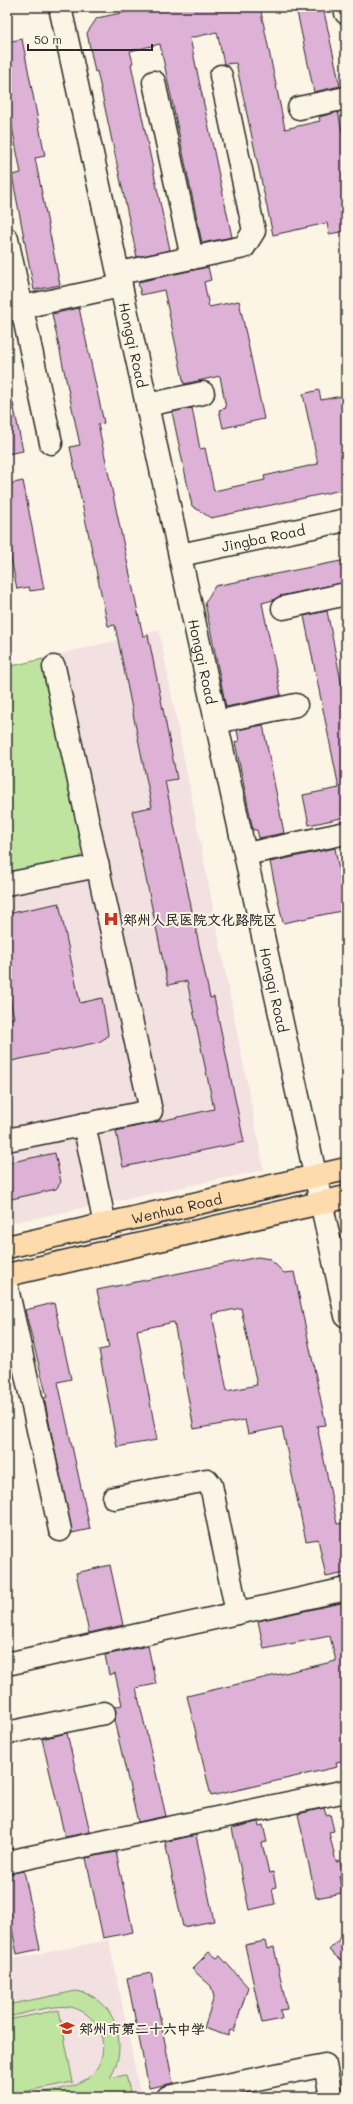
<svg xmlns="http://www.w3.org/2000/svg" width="353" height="2104" font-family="Mali,'LXGW WenKai TC',sans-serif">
	<rect width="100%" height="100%" fill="#fcf5e5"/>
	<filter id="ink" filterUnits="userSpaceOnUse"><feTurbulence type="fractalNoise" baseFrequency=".025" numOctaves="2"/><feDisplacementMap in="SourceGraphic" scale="8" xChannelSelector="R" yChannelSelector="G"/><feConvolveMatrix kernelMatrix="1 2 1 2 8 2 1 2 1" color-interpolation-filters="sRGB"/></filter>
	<g filter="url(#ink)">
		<path fill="#f3e1e1" d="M159 630 264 1170 7 1224V667Z
			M7 1933 12 1959 109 1940 141 2097H7Z"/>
		<path fill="#bfe49f" stroke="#758865" d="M43 659 84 852 77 860 7 874V667Z
			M76 1991C116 1996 130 2047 110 2078L126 2075 130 2092 104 2097H15C33 2093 68 2090 83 2081 115 2063 106 2014 70 2007 53 2004 24 2014 7 2017V2005Z
			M59 2010 73 2082 7 2095V2020Z"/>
		<path fill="#deb2d7" stroke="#2b2b2b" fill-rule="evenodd" d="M150 7H260L285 129 320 121 319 117 338 112 346 149V231L329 234 327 223 273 235 236 63 224 64 217 32 190 38 232 237 202 243 160 44 130 51 133 63 131 64 170 250 137 257 97 71 95 72 87 33 97 18Z
			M296 7H323L340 86 314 92Z
			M22 39 45 156 35 158 60 285 34 290 12 175 21 173 7 101V42Z
			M208 267 211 280 204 282 209 307 239 301 264 419 223 428 219 410 226 408 220 376 184 384 164 290 141 295 138 282Z
			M79 308 104 423 98 424 143 636 148 635 177 779 165 781 210 998 214 997 244 1142 123 1167 116 1131 214 1109 187 981 168 985 132 811 152 807 115 625 108 626 70 447 80 445 52 314Z
			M319 390 321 400 346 395V489L211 518 192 506 172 412 192 408 200 449 205 448 214 491 265 480 264 476 318 464 303 394Z
			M7 403H13L23 451 7 454Z
			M23 481 44 589 30 591 29 587 17 589 7 538V491H10L9 484Z
			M346 560V582L280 596 273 600 262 603 281 695 226 707 205 603 215 586Z
			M327 611 346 706V817L309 825 303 795 339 788 304 616Z
			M263 725 284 833 259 838 257 830H253L235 742 239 741 237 730Z
			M335 848 346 910 283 923 270 862Z
			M59 903 80 1003 102 998 108 1034 107 1037 99 1042 7 1062V1019L14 1018 7 986V914Z
			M55 1153 61 1182 56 1189 7 1200V1163Z
			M258 1257 270 1259 284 1273 294 1272 326 1425 317 1426 337 1524 343 1523 346 1539V1573L326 1577 318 1539 306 1541 282 1427 248 1434 245 1420 194 1429 174 1322 137 1330 157 1440 117 1447 99 1350 109 1348 97 1290ZM241 1308 257 1385 227 1391 212 1314Z
			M54 1303 71 1379 58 1382 90 1529 72 1533 44 1398 47 1397 25 1310Z
			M110 1565 123 1625 89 1633 76 1573Z
			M346 1602V1760L336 1762 337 1767 211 1796 187 1696 336 1661 330 1636 264 1649 258 1621Z
			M148 1646 156 1684 136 1688 166 1816 138 1822 114 1720 116 1711 114 1707 122 1705 115 1673 109 1675 105 1655Z
			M67 1733 90 1832 65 1837 42 1739Z
			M324 1808 326 1815 330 1814 334 1831 329 1832 336 1862 340 1861 343 1875 339 1876 342 1893 316 1898 298 1814Z
			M258 1822 259 1826 263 1825 267 1842 262 1843 269 1873 273 1872 276 1887 272 1888 275 1904 249 1910 232 1828Z
			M196 1835 214 1921 183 1927 165 1842Z
			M116 1852 133 1932 103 1938 86 1858Z
			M24 1871 40 1949 17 1954 7 1904V1874Z
			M346 1932V1965L329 1950Z
			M265 1941 267 1949 274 1947 287 2009 280 2010 282 2019 262 2023 245 1945Z
			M209 1952 217 1958 220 1956 248 1987 234 2031 230 2030 228 2036 204 2028 214 1997 211 1986 192 1969Z
			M151 1973 173 2083 149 2088 127 1978Z"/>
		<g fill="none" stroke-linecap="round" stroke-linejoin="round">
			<g stroke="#2b2b2b" stroke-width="25">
				<g id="minor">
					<path id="s1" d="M60 7 346 1316"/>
					<path d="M345 7 346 13"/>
					<path d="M154 82 192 258"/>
					<path d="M299 108 346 98"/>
					<path d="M7 239 51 443"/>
					<path d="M119 273 244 247 254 231 221 76"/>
					<path d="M8 310 121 286"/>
					<path d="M147 405 203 393"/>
					<path id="s2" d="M180 555 346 520"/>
					<path d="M283 608 346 594"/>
					<path d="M217 722 296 705"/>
					<path d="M246 854 346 833"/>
					<path d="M7 884 98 866"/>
					<path d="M84 1124 105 1225"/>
					<path d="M7 1140 151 1111 54 667"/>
					<path d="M7 1288 60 1530"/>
					<path d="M114 1498 207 1480 211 1485 237 1613"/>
					<path d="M7 1664 346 1589"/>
					<path d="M7 1733 104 1713"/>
					<path d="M7 1862 346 1791"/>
					<path d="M168 2097 325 2065 331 2097"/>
				</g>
			</g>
			<g stroke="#2b2b2b" stroke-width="25">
				<g id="major">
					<path id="s3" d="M7 1247 346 1169"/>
					<path d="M7 1275 346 1197"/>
				</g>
			</g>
			<use href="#minor" stroke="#fcf5e5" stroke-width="22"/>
			<use href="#major" stroke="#fedbac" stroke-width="22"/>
		</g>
	</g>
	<defs>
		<g id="hospital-bare" transform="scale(1.2)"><path d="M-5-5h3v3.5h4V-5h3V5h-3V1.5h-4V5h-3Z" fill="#c8321e" stroke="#fcf5e5" stroke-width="2.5" paint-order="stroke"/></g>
		<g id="school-bare" transform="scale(1.2)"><path d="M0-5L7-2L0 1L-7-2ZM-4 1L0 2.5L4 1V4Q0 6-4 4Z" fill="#c8321e" stroke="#fcf5e5" stroke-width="2.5" paint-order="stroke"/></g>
	</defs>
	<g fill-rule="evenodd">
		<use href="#hospital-bare" x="111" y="919"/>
		<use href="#school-bare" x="67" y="2028"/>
	</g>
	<g text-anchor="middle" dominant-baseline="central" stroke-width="4" stroke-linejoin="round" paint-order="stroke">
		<g font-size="14" fill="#2b2b2b" stroke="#fcf5e5">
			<text stroke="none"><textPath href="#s1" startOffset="346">Hongqi Road</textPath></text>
			<text stroke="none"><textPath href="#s2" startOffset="85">Jingba Road</textPath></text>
			<text stroke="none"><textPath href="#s1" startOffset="670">Hongqi Road</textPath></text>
			<text stroke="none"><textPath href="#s1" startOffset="1006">Hongqi Road</textPath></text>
			<text stroke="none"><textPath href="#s3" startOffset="174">Wenhua Road</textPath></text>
		</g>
		<g font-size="14" font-weight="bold" fill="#2b2b2b" stroke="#fcf5e5" text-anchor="start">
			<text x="123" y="919">郑州人民医院文化路院区</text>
			<text x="79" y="2028">郑州市第二十六中学</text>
		</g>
	</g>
	<rect width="353" height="2104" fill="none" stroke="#fcf5e5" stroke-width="24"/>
	<rect x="12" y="12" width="329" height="2080" fill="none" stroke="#2b2b2b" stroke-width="1.5" filter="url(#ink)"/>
	<path d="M28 44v6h124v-6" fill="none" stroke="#2b2b2b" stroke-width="2"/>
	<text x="34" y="44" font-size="12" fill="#2b2b2b" stroke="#fcf5e5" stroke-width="3" paint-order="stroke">50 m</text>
</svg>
